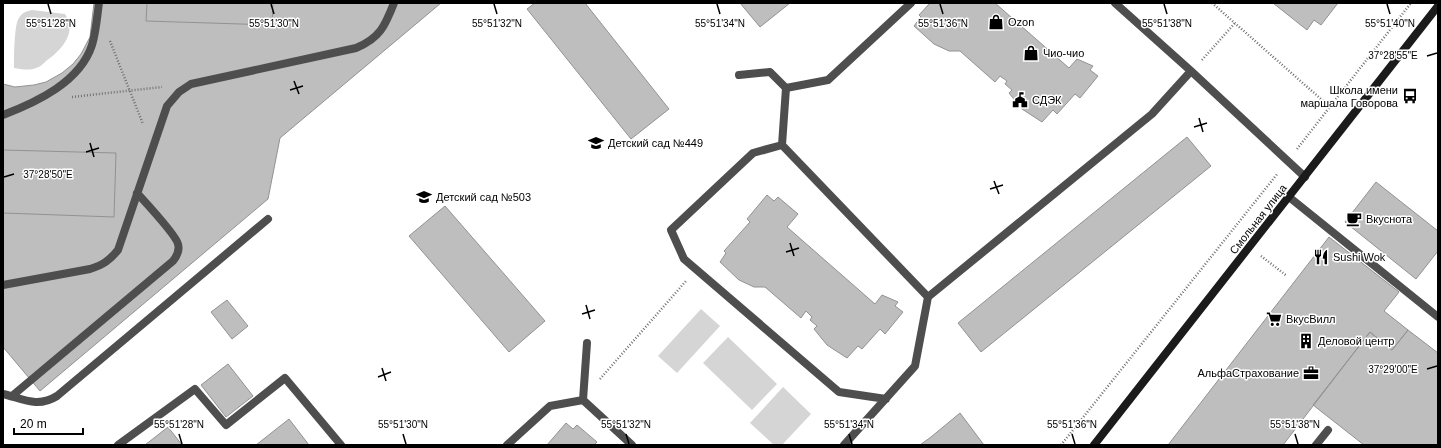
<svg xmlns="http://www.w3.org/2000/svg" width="1441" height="448" font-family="Helvetica,sans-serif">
	<rect width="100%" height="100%" fill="#fff"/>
	<path fill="#d5d5d5" d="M32 10 65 14C78 32 61 51 46 61 43 64 40 67 36 68 29 71 21 69 14 68 14 59 14 24 19 18 22 13 26 11 32 10Z
		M701 309 720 326 677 373 658 356Z
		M728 337 777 384 752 410 703 363Z
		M783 387 811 414 782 445H774L750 423Z"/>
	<path fill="#bebebe" stroke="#929292" d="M94 3H441L280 138 268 199 40 391 3 347V84L15 87 34 85 46 82 62 73 73 64 81 54 90 37Z
		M147 3H273L272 25 146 21Z
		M535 3H585L669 109 631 139 527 9Z
		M740 3H790L760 27Z
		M930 3H995L1069 68 1077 59 1093 66 1090 70 1098 76 1080 98 1075 94 1057 114 1053 110 1042 122 1022 109 1009 93 1012 90 1005 84 1007 81 1000 76 995 82 960 51H949L934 44 914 26 921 17 919 15Z
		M1273 3H1338L1321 25 1314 20 1307 30Z
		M1187 137 1211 166 981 352 958 323Z
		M3 150 116 153 114 217 3 213Z
		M1376 182 1438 231V251L1416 279 1345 222Z
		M767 195 774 201 778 197 798 214 787 227 875 304 882 295 898 302 895 306 903 312 885 334 880 329 862 349 858 346 847 358 827 345 814 329 817 326 810 320 812 317 806 311 801 318 765 287H754L739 280 720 262 726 253 724 251 750 222 747 219Z
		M445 206 545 321 509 352 409 236Z
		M1329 237 1399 292 1384 311 1408 330 1392 350 1370 332 1283 445H1168Z
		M227 300 248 326 232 339 211 312Z
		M1408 330 1438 353V445H1364L1313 405 1370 332 1392 350Z
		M228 364 253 396 226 417 201 385Z
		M960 413 984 445H920L931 437Z
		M289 419 309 445H256Z
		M566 423 573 429 577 425 597 442 594 445H547Z
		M168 427 182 445H145Z"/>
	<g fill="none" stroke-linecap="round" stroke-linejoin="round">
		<path stroke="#707070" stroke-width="2.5" stroke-dasharray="1 2" stroke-linecap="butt" d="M1212 3 1330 107
			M110 41 143 124
			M1202 60 1235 23
			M72 97 162 87
			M1297 149 1411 3
			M1261 256 1287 276
			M600 379 686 281
			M1061 445 1278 173"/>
		<path stroke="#4e4e4e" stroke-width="8" d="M1115 3 1191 71 1305 177
			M739 75 770 72 786 88 782 145
			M786 88 828 80 911 3
			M3 115C37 102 80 82 92 45 96 32 97 17 99 3
			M1289 197 1438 317
			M3 285 90 269C103 265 110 260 118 250L167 106 179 92 191 84 356 48C380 38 385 26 394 3
			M928 297 1152 114 1191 71
			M3 394C23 399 38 408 57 396L268 219
			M12 396 173 261C177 256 180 251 178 244 176 235 146 203 137 193
			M583 400 587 343
			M118 445 195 389 226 425 285 378 341 445
			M507 445 550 406 583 400 632 445
			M844 445 915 366 928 297 782 145 753 153 671 230 684 259 839 392 886 399
			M1316 445 1328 430"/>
		<path stroke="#1b1b1b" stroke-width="8" d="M1094 445 1438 6"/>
	</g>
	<path fill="none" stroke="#000" stroke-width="1.5" d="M48 4 51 14M271 4 274 14M494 4 497 14M717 4 720 14M940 4 943 14M1164 4 1167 14M1387 4 1390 14M1427 56 1437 53M294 81 299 94M290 90 303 86M1199 118 1203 132M1194 127 1207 123M90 143 94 157M86 152 99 148M4 177 14 174M994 181 999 194M990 189 1003 185M790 243 794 256M786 252 799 248M586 305 590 319M582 314 595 310M382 368 386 381M1427 369 1437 366M378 377 391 372M179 434 182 444M403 434 406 444M626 434 629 444M849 434 852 444M1072 434 1075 444M1295 434 1298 444"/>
	<defs>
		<g id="shop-bare" transform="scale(1.2)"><path d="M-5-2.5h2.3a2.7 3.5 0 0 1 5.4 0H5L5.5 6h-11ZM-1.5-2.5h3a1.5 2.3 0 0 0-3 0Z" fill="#000" stroke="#fff" stroke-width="2.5" paint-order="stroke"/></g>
		<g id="bus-bare" transform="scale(1.2)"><path d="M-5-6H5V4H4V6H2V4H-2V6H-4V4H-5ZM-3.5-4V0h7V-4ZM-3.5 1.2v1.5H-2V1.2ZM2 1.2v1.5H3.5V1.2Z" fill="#000" stroke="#fff" stroke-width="2.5" paint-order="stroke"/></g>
		<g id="civic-bare" transform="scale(1.2)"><path d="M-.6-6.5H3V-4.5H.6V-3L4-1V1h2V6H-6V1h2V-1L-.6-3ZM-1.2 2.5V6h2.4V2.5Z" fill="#000" stroke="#fff" stroke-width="2.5" paint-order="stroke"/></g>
		<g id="school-bare" transform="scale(1.2)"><path d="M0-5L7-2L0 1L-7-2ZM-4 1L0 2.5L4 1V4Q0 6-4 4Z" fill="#000" stroke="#fff" stroke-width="2.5" paint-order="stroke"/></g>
		<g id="cafe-bare" transform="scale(1.2)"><path d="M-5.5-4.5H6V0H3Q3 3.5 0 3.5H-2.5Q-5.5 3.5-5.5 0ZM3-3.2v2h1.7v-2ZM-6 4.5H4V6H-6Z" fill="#000" stroke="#fff" stroke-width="2.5" paint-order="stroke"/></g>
		<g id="restaurant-bare" transform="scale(1.2)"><path d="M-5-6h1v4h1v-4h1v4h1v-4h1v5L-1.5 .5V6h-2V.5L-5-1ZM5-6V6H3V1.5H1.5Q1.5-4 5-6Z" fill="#000" stroke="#fff" stroke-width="2.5" paint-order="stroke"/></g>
		<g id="supermarket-bare" transform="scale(1.2)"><path d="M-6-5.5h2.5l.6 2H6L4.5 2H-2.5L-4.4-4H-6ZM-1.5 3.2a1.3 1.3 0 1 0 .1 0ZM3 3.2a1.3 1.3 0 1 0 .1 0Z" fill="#000" stroke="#fff" stroke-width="2.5" paint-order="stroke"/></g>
		<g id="building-bare" transform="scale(1.2)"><path d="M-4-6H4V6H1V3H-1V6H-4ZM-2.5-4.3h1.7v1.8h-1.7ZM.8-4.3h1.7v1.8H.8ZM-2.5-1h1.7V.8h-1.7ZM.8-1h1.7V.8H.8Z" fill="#000" stroke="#fff" stroke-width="2.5" paint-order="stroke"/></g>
		<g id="office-bare" transform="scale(1.2)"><path d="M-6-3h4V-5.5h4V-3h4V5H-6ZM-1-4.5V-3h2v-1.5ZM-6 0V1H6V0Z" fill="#000" stroke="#fff" stroke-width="2.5" paint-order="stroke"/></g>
	</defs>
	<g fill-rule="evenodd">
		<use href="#shop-bare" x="996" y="22"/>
		<use href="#shop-bare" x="1031" y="53"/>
		<use href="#bus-bare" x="1410" y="96"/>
		<use href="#civic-bare" x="1020" y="100"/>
		<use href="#school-bare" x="596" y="143"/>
		<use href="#school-bare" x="424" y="197"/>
		<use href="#cafe-bare" x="1354" y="219"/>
		<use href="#restaurant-bare" x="1321" y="257"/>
		<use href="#supermarket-bare" x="1274" y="319"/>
		<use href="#building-bare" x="1306" y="341"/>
		<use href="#office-bare" x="1311" y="373"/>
	</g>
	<g text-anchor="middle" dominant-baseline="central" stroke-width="3" stroke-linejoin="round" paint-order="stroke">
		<g font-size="11" fill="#000" stroke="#fff" text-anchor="start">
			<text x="1008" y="22">Ozon</text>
			<text x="1043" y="53">Чио-чио</text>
			<text x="1398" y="90" text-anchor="end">Школа имени<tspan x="1398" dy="13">маршала Говорова</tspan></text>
			<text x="1032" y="100">СДЭК</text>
			<text x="608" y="143">Детский сад №449</text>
			<text x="436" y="197">Детский сад №503</text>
			<text x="1366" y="219">Вкуснота</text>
			<text x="1333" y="257">Sushi Wok</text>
			<text x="1286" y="319">ВкусВилл</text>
			<text x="1318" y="341">Деловой центр</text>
			<text x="1299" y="373" text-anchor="end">АльфаСтрахование</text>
		</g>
		<g font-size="11" fill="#000" stroke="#fff">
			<text transform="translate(1258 219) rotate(-52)">Смольная улица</text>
		</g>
	</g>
	<g font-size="10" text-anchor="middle" fill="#000" stroke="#fff" stroke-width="3" stroke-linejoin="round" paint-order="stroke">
		<text x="51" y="27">55°51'28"N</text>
		<text x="274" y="27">55°51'30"N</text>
		<text x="497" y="27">55°51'32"N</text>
		<text x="720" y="27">55°51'34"N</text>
		<text x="943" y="27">55°51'36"N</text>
		<text x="1167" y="27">55°51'38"N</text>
		<text x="1390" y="27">55°51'40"N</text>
		<text x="1393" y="59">37°28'55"E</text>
		<text x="48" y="178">37°28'50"E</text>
		<text x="1393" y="373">37°29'00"E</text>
		<text x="179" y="428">55°51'28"N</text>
		<text x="403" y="428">55°51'30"N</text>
		<text x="626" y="428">55°51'32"N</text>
		<text x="849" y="428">55°51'34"N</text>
		<text x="1072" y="428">55°51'36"N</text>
		<text x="1295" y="428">55°51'38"N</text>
	</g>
	<rect width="1441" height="448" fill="none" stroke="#000000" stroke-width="8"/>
	<path d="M14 428v6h69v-6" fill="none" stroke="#000000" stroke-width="2"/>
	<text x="20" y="428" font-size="12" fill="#000000" stroke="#ffffff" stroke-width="3" paint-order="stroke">20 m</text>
</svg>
